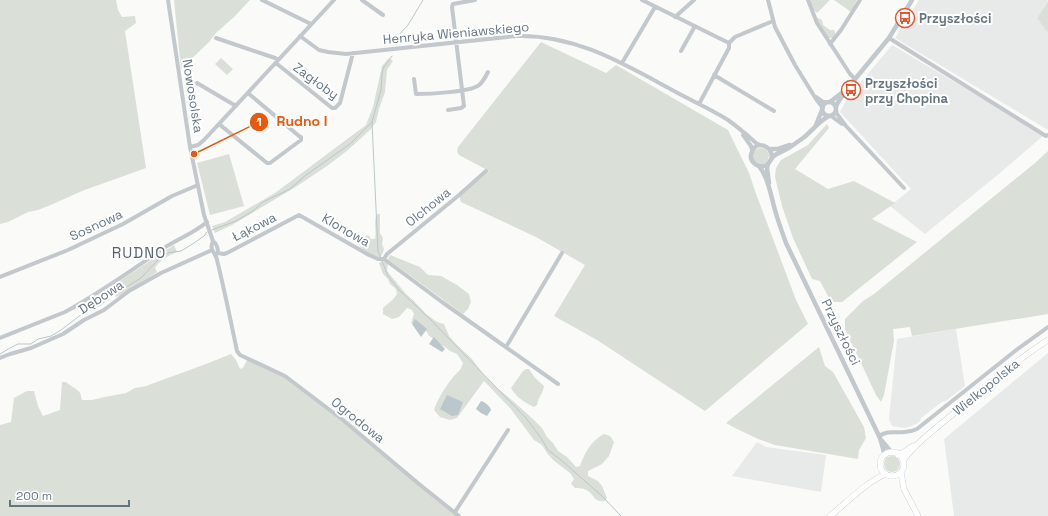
<svg xmlns="http://www.w3.org/2000/svg" width="1048" height="516" font-family="'Space Grotesk',sans-serif">
	<rect width="100%" height="100%" fill="#fafaf8"/>
	<path fill="#e8e9e9" d="M919 0H1048L1037 18 1047 31 1048 30V130L895 38Z
		M892 45 1044 135 1000 173 925 234 890 206 911 189 840 112 847 99Z
		M956 329 965 386 946 401 942 402 938 405 921 418 920 421 916 424 909 427 903 428 892 426 889 419 897 339Z
		M1048 353V516H954L944 439Z
		M757 442 766 447 826 455 821 492 732 476Z"/>
	<path fill="#dadfd7" d="M0 0H116L118 10 122 17 135 16 136 23 125 31 146 168 82 191 53 204 38 210 28 212 8 222 0 224Z
		M174 0H250L235 16 216 33 209 42 181 69Z
		M809 0H830L817 13 812 8Z
		M834 0H857L851 12Z
		M1048 1V30L1047 32 1037 18Z
		M816 17 822 20 823 25 830 30H834C836 34 835 36 833 38H827Z
		M541 42 606 73 616 65 728 130 749 173 755 191 796 300 808 324 705 411 597 340 554 316 585 265 536 237 461 202 460 199V196L489 171 459 155 457 152 458 147Z
		M221 58 233 69 227 75 215 64Z
		M389 58 393 61 387 70 385 92 379 109 376 122 371 129 348 150 327 166 294 188 232 225 215 233 212 226 225 222 275 193 366 125 373 107 382 66Z
		M827 124 829 128 795 169 828 189 854 181 895 203 872 219 917 242 842 302H831L820 281 812 279 793 238 782 206 775 177 776 168 781 160 808 145Z
		M753 156a8 8 0 1 1 16 0a8 8 0 1 1-16 0Z
		M1048 151V314L912 336 910 327 893 329 894 341 884 395 881 402 876 395 845 329V319L863 301 874 294 1035 163Z
		M229 154 244 206 210 215 197 163Z
		M377 214H380V233L383 238 382 244 384 249 383 253 380 257H375L360 247V243C363 241 364 237 367 235L369 236 371 239H375C377 231 373 221 377 214Z
		M174 245 177 252C168 256 160 260 155 268L157 272 119 296 116 297 111 289 112 286Z
		M390 255 420 267 428 275 441 276 457 285 469 294 471 302 468 309 463 314 390 261 388 259Z
		M382 261 388 263 387 271 406 294 415 302 426 314 437 322 444 324 449 336 456 344 472 359 483 374 496 387 513 401 534 420 542 428 547 437 553 443 558 451 567 457 576 467 580 466C585 452 591 441 604 434L610 436 614 442 609 456 602 464 588 471V476L598 481 602 486 607 498 605 501C593 502 596 497 588 491 584 488 579 488 575 488L571 484 574 479 570 473 553 460 547 453 542 445 534 440 510 408 484 381 457 418 450 420 440 417 434 410C438 398 446 386 454 376 459 371 461 370 463 363L457 354 450 351 444 346 438 344 431 337 429 336 427 332 418 323H411L414 314 412 310 407 308 399 317 392 319 383 314V308C388 303 394 300 397 294L396 289 390 284 388 279 383 274 379 263Z
		M819 347 825 366 833 372 864 427 866 438 859 450 858 459 775 445 758 439 737 429 726 423Z
		M231 354 236 360 240 369 243 368 247 360 284 377 342 421 461 516H0V425L11 422 14 398 27 391H34L38 406 43 416 60 410 62 382H66C70 386 78 389 80 393 81 395 81 397 82 400H92L105 397 126 393 135 388 146 386 206 364Z
		M526 369H529L535 378 544 386C543 394 538 397 537 405L534 407C524 402 516 397 511 388L523 371Z
		M884 464a8 8 0 1 1 16 0a8 8 0 1 1-16 0Z"/>
	<path fill="#bbc7cb" d="M415 319 427 329 421 337 412 324Z
		M434 337 445 349 442 352 429 344Z
		M447 395 463 402 458 415 452 416 440 409Z
		M481 401C485 402 490 406 491 410L487 416 481 413 476 409Z"/>
	<g fill="none" stroke-linecap="round" stroke-linejoin="round">
		<path stroke="#bbc7cb" stroke-width="1" d="M394 44 395 39 408 25 423 0
			M372 122 378 251 381 258
			M212 230 236 221 253 211 263 202 290 189 306 175 350 144 372 122 381 90 382 73 384 67 392 56
			M382 261 388 276 399 290 428 317 526 418 541 438 548 450 561 460 602 496 621 516
			M115 294 141 278 157 261 167 253 181 251 191 245 204 236 207 232
			M0 354 10 348 18 344H31L38 339 51 336 61 330 82 314 101 305 110 297"/>
		<g stroke="#b3babf" stroke-width="6">
			<path id="secondary" d="M880 464a12 12 0 1 1 24 0a12 12 0 1 1-24 0Z
				M898 455 904 452 913 446
				M903 461C911 447 935 429 947 419 980 392 1012 363 1048 340
				M901 473 904 489 918 516
				M830 516C845 504 869 480 886 474"/>
		</g>
		<path stroke="#c3c8cc" stroke-width="4" d="M168 0 190 147 204 215 213 241C217 244 218 249 218 253L215 255
			M262 0 311 24
			M362 0 383 15
			M642 0 729 43
			M768 0 775 27 795 65 816 99 823 108
			M808 0 817 23 850 74 855 79
			M675 17 694 0
			M300 36 319 50 328 52 346 54 516 36C575 34 624 64 674 91 692 101 711 109 728 120 738 127 747 135 756 143L760 145
			M216 38 275 58 278 60
			M889 38 1046 136 1048 135
			M830 44 841 30 860 0
			M681 51 695 26
			M276 63 332 108H335L340 103 353 53
			M622 63 655 7
			M714 75 774 111
			M414 79 416 94C429 94 471 92 479 85 483 82 486 76 488 72
			M197 83 236 106
			M816 97 823 102H827
			M699 104 729 48V43L735 37 773 21
			M448 110 461 108 464 106 452 7 453 4 475 0
			M836 110 837 114 846 126 904 188
			M831 116 842 124
			M219 124 267 163H270L301 140V137L299 136 248 93
			M743 135 751 146 752 150
			M190 147 198 145 204 140 334 0
			M213 241C210 248 212 249 215 255 217 257 217 261 218 264 225 293 231 322 237 351L240 355 285 376 343 420 419 484 459 516
			M218 253 224 254 227 253 299 215 369 255 378 259H384
			M384 259 442 302 558 384
			M384 259 387 254 458 196 486 171
			M0 277 68 250 123 224 172 196 198 185
			M0 338 65 312C100 293 132 270 164 248 178 239 194 233 207 222
			M506 347 562 253
			M0 358 10 354 31 348 63 334 84 320 104 310 129 291 161 273 212 250
			M879 436C889 430 893 433 904 432 908 432 913 431 917 429L1015 351 1048 327
			M455 512 508 430"/>
		<path stroke="#c3c8cc" stroke-width="4.5" d="M830 102 843 92
			M822 109a7 7 0 1 1 14 0a7 7 0 1 1-14 0Z
			M836 107 837 104 846 90 889 38 912 0
			M816 125 822 110
			M769 149H778L790 145
			M772 158C772 145 756 140 752 152 750 156 751 160 754 163 759 168 767 167 770 161 773 157 770 159 774 156 777 153 781 152 785 150 791 147 797 142 803 138 812 131 819 121 829 116
			M768 164 767 168 769 183
			M759 166C768 177 771 196 775 210 778 221 782 232 786 243L880 438 885 456
			M882 441 892 453"/>
		<use href="#secondary" stroke="#fff" stroke-width="5.5"/>
	</g>
	<defs>
		<g id="bus-ring" transform="scale(1)"><circle r="9.5" fill="#fff" stroke="#e4572e" stroke-width="1.5"/><path d="M-5-6H5V4H4V6H2V4H-2V6H-4V4H-5ZM-3.5-4V0h7V-4ZM-3.5 1.2v1.5H-2V1.2ZM2 1.2v1.5H3.5V1.2Z" fill="#e4572e"/></g>
	</defs>
	<g fill-rule="evenodd">
		<use href="#bus-ring" x="905" y="18"/>
		<use href="#bus-ring" x="851" y="90"/>
	</g>
	<g text-anchor="middle" dominant-baseline="central" stroke-width="4" stroke-linejoin="round" paint-order="stroke">
		<g font-size="13" font-weight="bold" fill="#657683" stroke="#fff" text-anchor="start">
			<text x="919" y="18">Przyszłości</text>
			<text x="865" y="83">Przyszłości<tspan x="865" dy="15">przy Chopina</tspan></text>
		</g>
		<g font-size="13" fill="#657683" stroke="#fff">
			<text transform="translate(456 33) rotate(-5)">Henryka Wieniawskiego</text>
			<text transform="translate(316 81) rotate(36)">Zagłoby</text>
			<text transform="translate(193 96) rotate(81)">Nowosolska</text>
			<text transform="translate(428 207) rotate(-39)">Olchowa</text>
			<text transform="translate(96 225) rotate(-25)">Sosnowa</text>
			<text transform="translate(254 227) rotate(-27)">Łąkowa</text>
			<text transform="translate(346 230) rotate(30)">Klonowa</text>
			<text transform="translate(101 297) rotate(-33)">Dębowa</text>
			<text transform="translate(841 332) rotate(64)">Przyszłości</text>
			<text transform="translate(986 387) rotate(-39)">Wielkopolska</text>
			<text transform="translate(358 420) rotate(39)">Ogrodowa</text>
		</g>
		<g font-size="15" letter-spacing="1" fill="#57646e" stroke="#fff">
			<text x="139" y="252">RUDNO</text>
		</g>
	</g>
	<path fill="none" stroke="#e8590c" stroke-width="1.5" d="M194 154L259 122"/>
	<g fill="#e8590c" stroke="#fff" stroke-width="1.5">
		<circle cx="194" cy="154" r="4"/>
		<circle cx="259" cy="122" r="10"/>
	</g>
	<g font-size="12" text-anchor="middle" font-weight="bold" fill="#fff">
		<text x="259" y="126">1</text>
	</g>
	<g font-size="14" text-anchor="middle" font-weight="bold" fill="#e8590c" stroke="#fff" stroke-width="4" stroke-linejoin="round" paint-order="stroke">
		<text x="302" y="126">Rudno I</text>
	</g>
	<path d="M10 500v6h119v-6" fill="none" stroke="#657683" stroke-width="2"/>
	<text x="16" y="500" font-size="12" fill="#657683" stroke="#ffffff" stroke-width="3" paint-order="stroke">200 m</text>
</svg>
